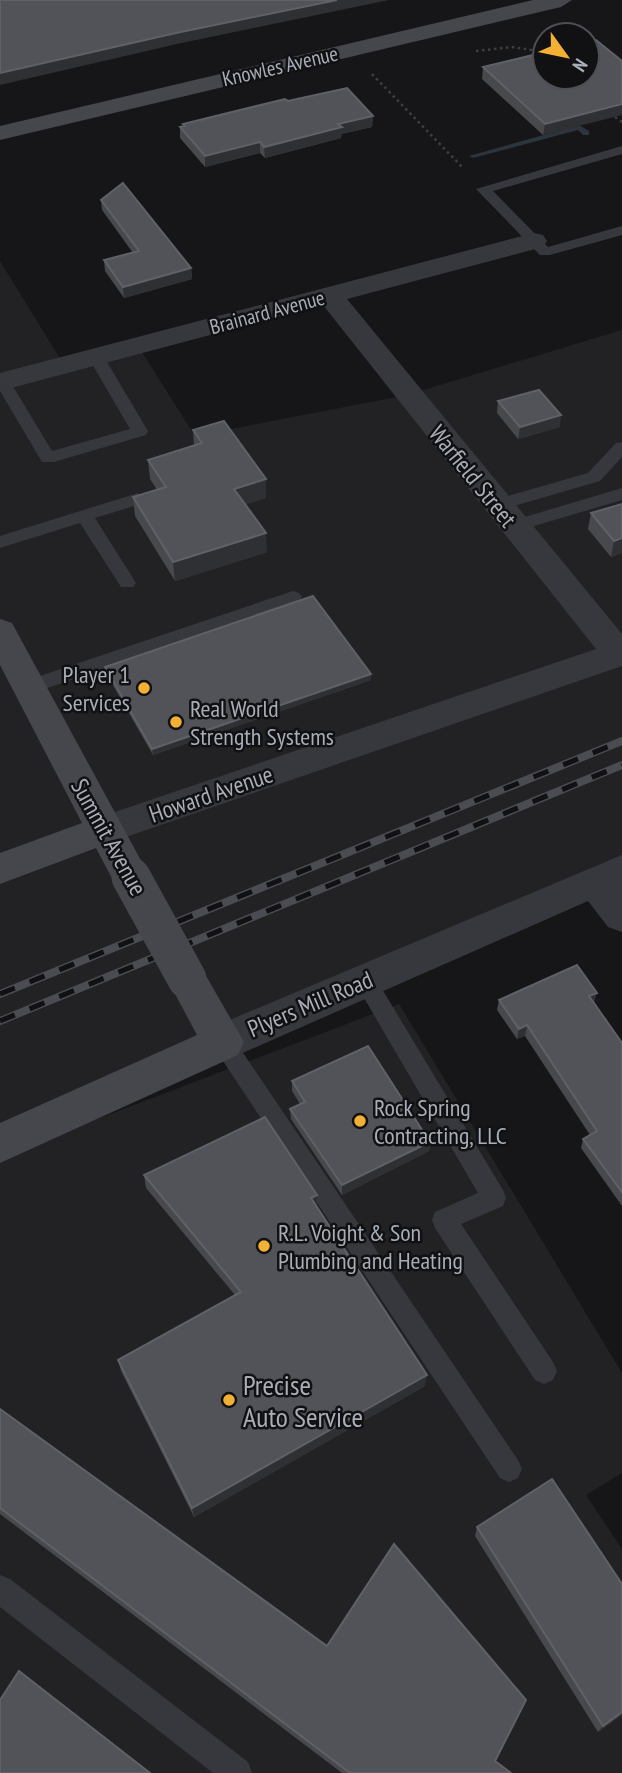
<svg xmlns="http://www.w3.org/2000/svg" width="622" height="1773" font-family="'PT Sans Narrow',sans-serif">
	<rect width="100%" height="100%" fill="#161618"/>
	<path fill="#222225" d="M0 261 64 365 138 346 195 436 407 395 622 330V870L0 1143Z
		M399 1004 622 1373V1473L586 1495 622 1549V1773H0V1156Z"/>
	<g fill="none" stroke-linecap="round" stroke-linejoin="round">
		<path fill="#2c353c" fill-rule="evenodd" d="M579 125 589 131V135H583L578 130 473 158 469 156Z"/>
		<path stroke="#3d3f44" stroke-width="2.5" stroke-dasharray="2.5 3.5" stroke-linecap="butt" d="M476 51 512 47 545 52
			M372 74 464 169
			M615 117 622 122"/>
		<path fill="#37383d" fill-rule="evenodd" d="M622 146V154L493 191 548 247 622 226V235L550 255H540L476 189Z
			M96 352 104 357 148 431 146 435 54 462H42L0 391V373L8 378 52 451 130 429 88 357Z
			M622 442V457L600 481 497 511 488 505 491 501 588 473 616 443Z
			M622 488V500L514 532 505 526 508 522Z
			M138 493 147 499 144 503 95 518 136 583 133 587H121L80 523 0 548V536Z
			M293 591 299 593 302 597 299 601 36 692H22L20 687 22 682Z
			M365 971 373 974 503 1190 506 1198 503 1206 461 1224 553 1362 557 1371 553 1380 544 1384 535 1380 435 1228 432 1220 435 1212 478 1193 357 986 354 980 357 974Z
			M223 1032 231 1035 518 1460 522 1469 518 1478 509 1482 500 1478 215 1049 212 1042 215 1035Z
			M0 1575 10 1579 248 1762 252 1773H213L0 1607Z"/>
		<path fill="#37383d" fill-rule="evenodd" d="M534 233 543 235 547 241 543 247 347 299 622 634V666L120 839 107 844 94 839 88 829 94 819 596 649 323 305 0 391V373Z
			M622 855V932L608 927 588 901 238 1055 223 1060 208 1055 202 1042 208 1029Z"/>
		<path fill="#45474d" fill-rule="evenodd" d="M533 0H572L561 7 0 140V126Z
			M0 619 12 623 150 877 145 888 131 892 117 888 96 848 0 884V853L82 823 0 665Z
			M187 962 201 967 244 1042 238 1055 0 1163V1123L197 1035 167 979 173 967Z"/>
		<g stroke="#4a4c52" stroke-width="8">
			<path id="rail" d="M0 994 622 741
				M0 1021 622 765"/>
		</g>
		<use href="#rail" stroke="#111113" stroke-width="5" stroke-dasharray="16" stroke-linecap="butt"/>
		<path stroke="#45474d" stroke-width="39" d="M131 877 187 979"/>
	</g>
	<path fill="#47494d" d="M483 67 587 77 543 135 482 79Z
		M288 101 373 116 372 127 341 134V138L265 158 260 153 205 167 180 138V127L183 126V124Z
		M101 200 191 268 192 279 124 298 105 271 104 260 133 253 102 210Z
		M498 401 560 427 518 439 497 413Z
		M193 430 266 479V498L246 504 267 552 175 581 135 516 133 497 157 490 150 479 148 460 194 446Z
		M622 504V553L611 557 588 529 591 513Z
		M105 667 371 674V680L153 755 106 673Z
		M499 1000 594 1003 622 1043V1206L581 1148 583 1139 590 1135 525 1036 517 1039 497 1010Z
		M292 1081 430 1142 429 1151 342 1195 291 1119 290 1109 300 1104 292 1091Z
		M144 1175 317 1195V1207L425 1386 194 1517 121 1371 118 1360 235 1295 146 1188Z
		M0 1409 327 1646 511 1773H342L0 1514Z
		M477 1527 622 1584V1715L598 1732 475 1536Z"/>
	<path fill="#2f3033" d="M337 0H389L177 44 0 85V73L176 33Z
		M622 104V115L543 135 545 124Z
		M373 116 372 127 342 134 341 138 265 158 264 147 338 124Z
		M260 142V153L205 167V156Z
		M191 268 192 279 124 298 123 287Z
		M561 415 560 427 518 439 520 427Z
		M266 479V498L235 508 234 489Z
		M266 533 267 552 175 581 173 562Z
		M622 538V553L611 557 614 541Z
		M371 674V680L153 755 152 749Z
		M597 993 594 1003 589 996Z
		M527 1025 525 1036 517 1039 519 1029Z
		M430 1142 429 1151 342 1195V1185Z
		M317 1195V1207L311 1198Z
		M427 1375 425 1386 194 1517 192 1508Z
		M622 1712V1715L598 1732 603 1726Z"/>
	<path fill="#525359" stroke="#5f6168" stroke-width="2" d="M0 0H337L176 33 0 73Z
		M596 40 622 61V104L545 124 483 67 545 52V77H587V42Z
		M347 88 373 116 338 124 342 127 264 147 260 142 205 156 180 127 185 126 183 124 285 99 288 101Z
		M123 183 191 268 123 287 104 260 139 251 101 200Z
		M539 390 561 415 520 427 498 401Z
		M224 421 266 479 234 489 266 533 173 562 133 497 166 487 148 460 202 443 193 430Z
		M622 504V538L614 541 591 513Z
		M313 596 371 674 152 749 105 667Z
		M577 965 597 993 589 996 622 1043V1192L583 1139 597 1131 527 1025 519 1029 499 1000Z
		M368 1046 430 1142 342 1185 290 1109 305 1102 292 1081Z
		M265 1117 317 1195 311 1198 427 1375 192 1508 118 1360 241 1292 144 1175Z
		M0 1409 327 1646 394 1544 526 1700 495 1761 511 1773H350L0 1508Z
		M552 1479 622 1584V1712L603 1726 477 1527Z
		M19 1671 150 1773H0V1700Z"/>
	<g fill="#f2b134" stroke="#111113" stroke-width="2.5">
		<circle cx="144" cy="688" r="7"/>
		<circle cx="176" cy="722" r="7"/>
		<circle cx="360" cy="1121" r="7"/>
		<circle cx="264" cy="1246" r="7"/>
		<circle cx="229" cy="1400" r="7"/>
	</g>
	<g text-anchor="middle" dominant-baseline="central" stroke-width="5" stroke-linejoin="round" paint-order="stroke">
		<g font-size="21" fill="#a8adb8" stroke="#111113">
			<text transform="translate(280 66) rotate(-13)">Knowles Avenue</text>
			<text transform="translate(267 312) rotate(-15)">Brainard Avenue</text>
		</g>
		<g font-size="24" fill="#a8adb8" stroke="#111113">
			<text transform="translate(473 476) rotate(51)">Warfield Street</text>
			<text transform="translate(211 794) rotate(-19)">Howard Avenue</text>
			<text transform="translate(109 837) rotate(61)">Summit Avenue</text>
			<text transform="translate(310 1004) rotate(-23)">Plyers Mill Road</text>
		</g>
		<g font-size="24" fill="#a8adb8" stroke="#111113" text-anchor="start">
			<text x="130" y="674" text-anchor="end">Player 1<tspan x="130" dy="28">Services</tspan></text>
			<text x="190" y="708">Real World<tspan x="190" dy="28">Strength Systems</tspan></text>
			<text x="374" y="1107">Rock Spring<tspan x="374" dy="28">Contracting, LLC</tspan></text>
			<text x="278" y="1232">R.L. Voight &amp; Son<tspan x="278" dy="28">Plumbing and Heating</tspan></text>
		</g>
		<g font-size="28" fill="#a8adb8" stroke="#111113" text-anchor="start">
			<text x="243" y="1384">Precise<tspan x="243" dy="32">Auto Service</tspan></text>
		</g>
	</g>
	<g transform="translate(566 56) rotate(123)"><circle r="33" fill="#111113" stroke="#4d4f55" stroke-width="2"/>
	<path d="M0-5L12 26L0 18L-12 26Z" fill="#f2b134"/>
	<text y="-10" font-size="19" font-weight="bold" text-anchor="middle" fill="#a8adb8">N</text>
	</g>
</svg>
